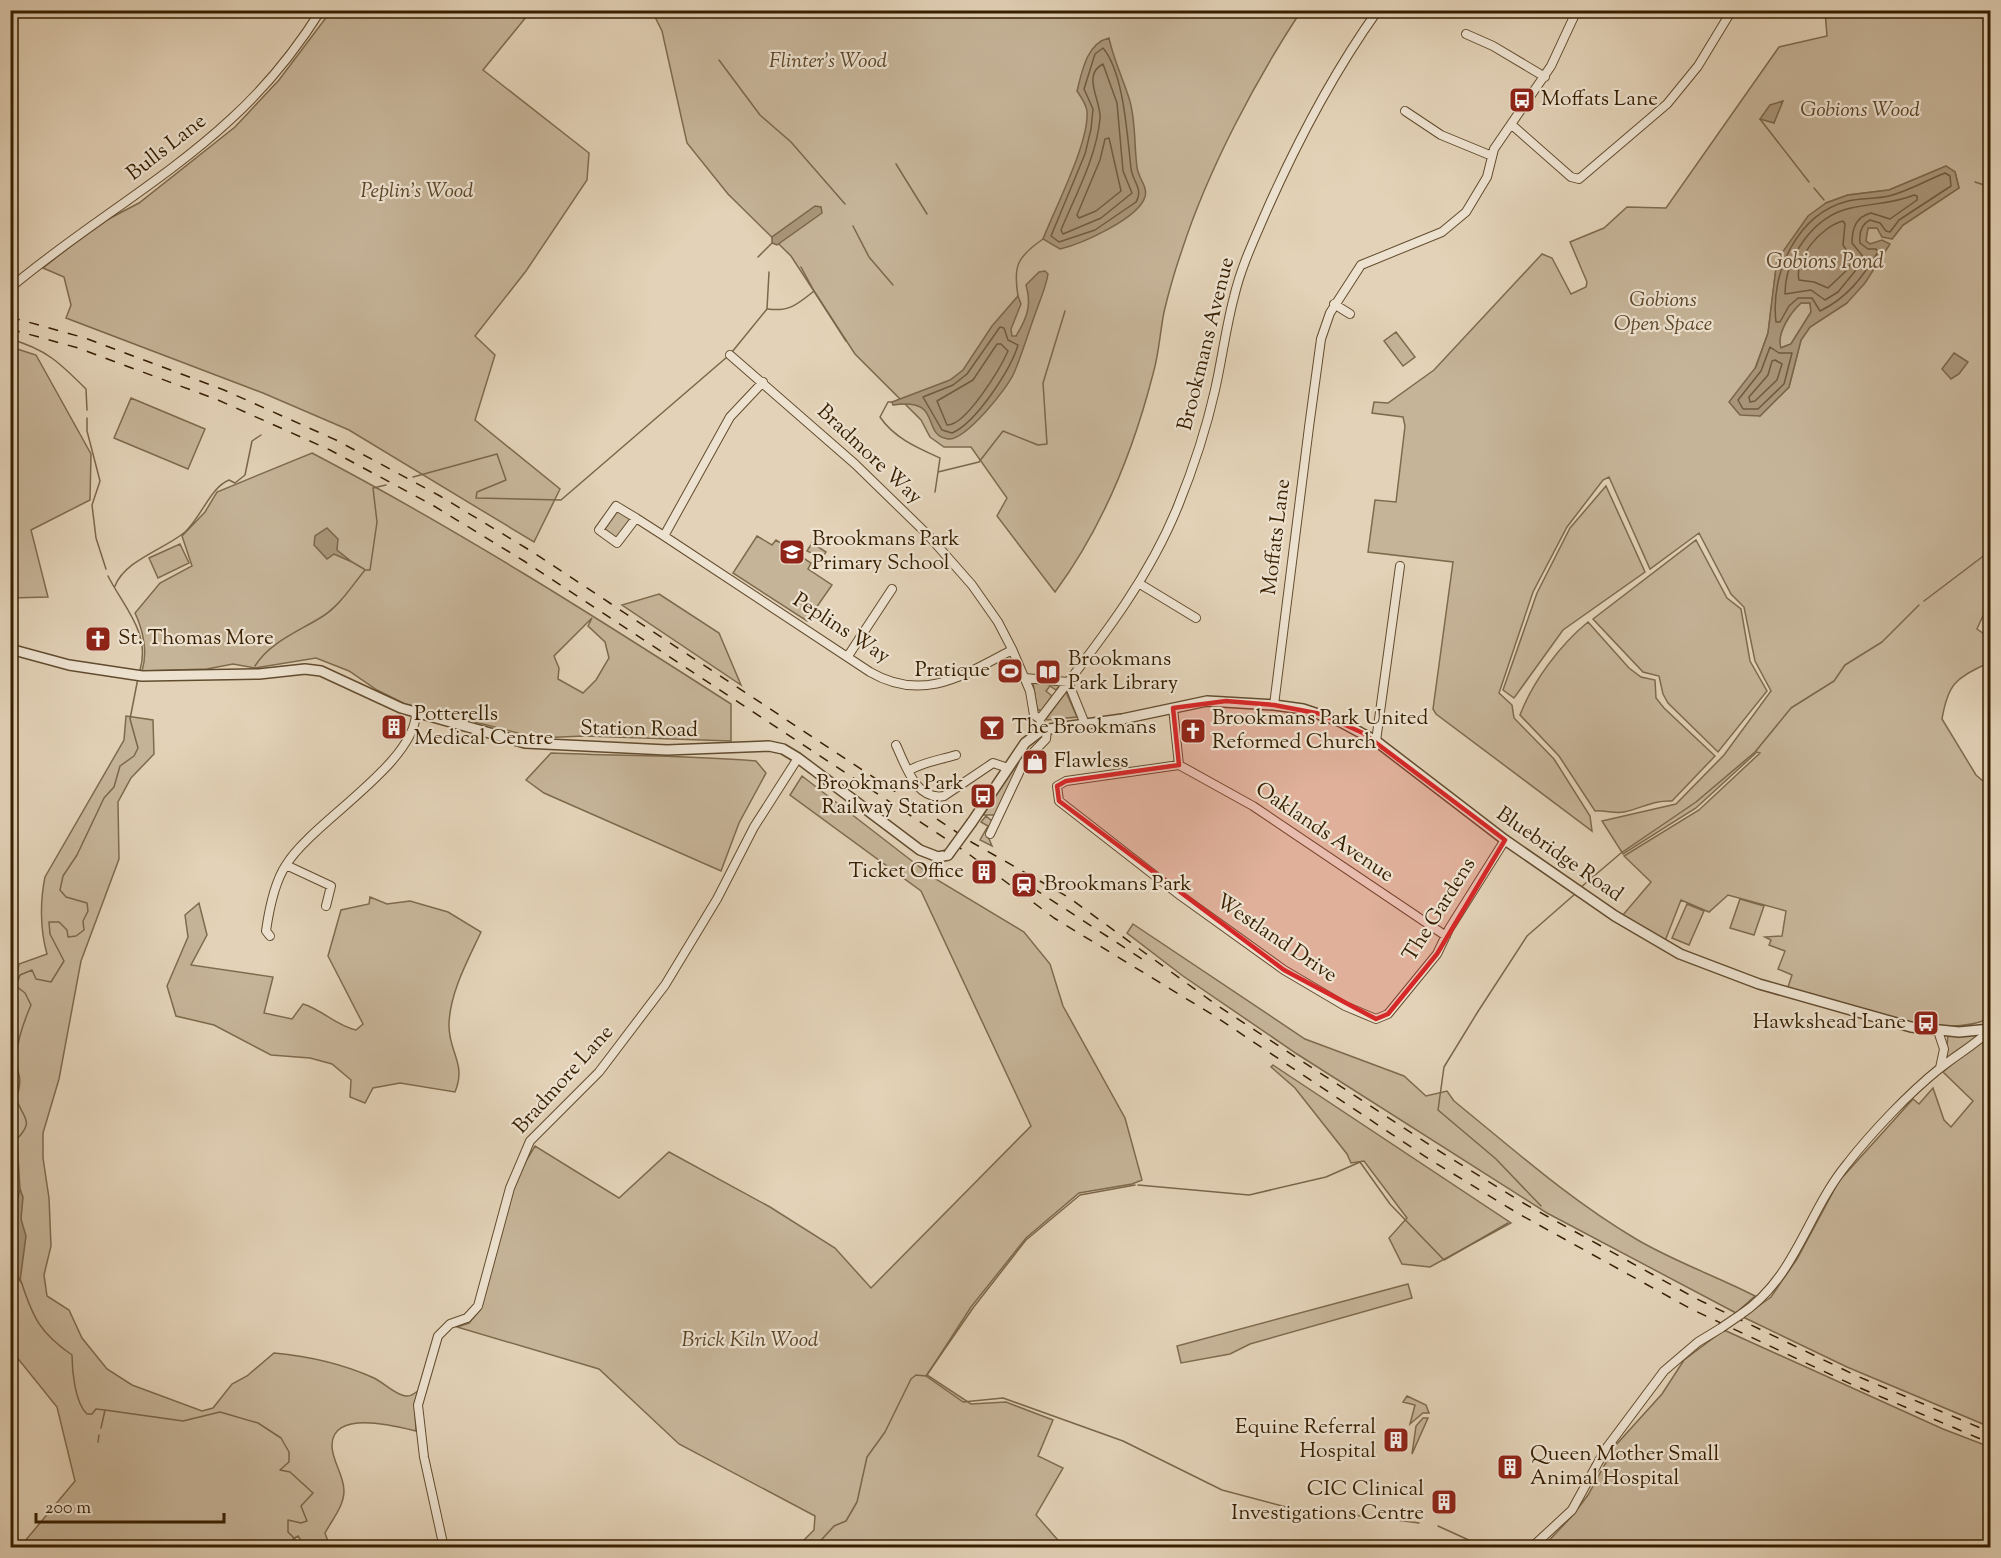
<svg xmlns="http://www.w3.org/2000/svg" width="2001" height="1558" font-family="'Sorts Mill Goudy',serif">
	<rect width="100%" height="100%" fill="#e3d2b7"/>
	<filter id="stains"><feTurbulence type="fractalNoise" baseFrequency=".00333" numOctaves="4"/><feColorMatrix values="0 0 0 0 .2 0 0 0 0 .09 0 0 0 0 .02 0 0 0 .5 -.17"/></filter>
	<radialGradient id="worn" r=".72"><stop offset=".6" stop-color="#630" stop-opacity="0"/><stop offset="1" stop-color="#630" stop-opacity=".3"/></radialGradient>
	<path fill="#c6b498" stroke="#7e6a4c" stroke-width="1.5" fill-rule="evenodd" d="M331 11H531L483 70 589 153 587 180 526 271 475 336 495 355 475 420 560 489 534 542 349 430 263 393 66 318 71 305 64 277 43 268 97 225 139 203 235 127 279 80Z
		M652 11H1301C1255 81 1208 170 1182 250 1175 270 1169 291 1164 312 1160 332 1159 354 1153 374 1133 452 1103 527 1055 592L997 516 1007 498 971 447H944L930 437 921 420 855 354 791 256 728 194 687 143 662 31Z
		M1825 11H1990V606L1986 609 1977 629 1990 638 1986 664C1955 679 1948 684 1942 719L1976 775 1990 787V1018C1941 1043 1840 1004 1787 990L1792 975 1778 969 1785 951 1769 945 1771 940 1765 937 1782 936 1786 911 1728 895 1709 912 1681 900 1665 941 1622 916 1651 882 1624 856 1699 810 1760 753 1757 752 1696 808 1623 854 1602 821 1676 804 1724 755 1771 691 1755 661 1744 607 1731 594 1699 533 1650 569 1609 477 1603 480 1567 527 1533 592 1499 693 1512 705 1514 718 1554 759 1590 816 1592 831 1436 714 1433 709 1453 562 1368 552 1375 500 1396 502 1405 426 1403 417 1372 413 1374 402 1388 403 1434 370 1542 254 1552 258 1571 294 1586 287 1587 282 1570 242 1604 228 1627 207 1666 208 1779 47 1827 36ZM1946 166 1955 172 1959 188 1903 225 1892 239 1877 228H1868L1865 240 1870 244 1847 303 1810 327 1801 340 1789 387 1760 416 1754 371 1768 333 1777 260 1826 203 1848 195 1889 190Z
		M1801 303H1810L1811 312 1791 344 1780 348C1777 333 1790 313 1801 303Z
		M1396 332 1415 357 1403 366 1384 341Z
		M11 347 36 355 91 454 90 500 31 530 48 597 11 598Z
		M131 398 205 429 188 469 114 438Z
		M312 453C457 529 594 616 731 704V741L584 736 537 738 405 704 377 690 349 671 316 658 255 668 233 664 207 669 142 671C148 652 143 630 135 613L160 583 192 566 182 536 205 512 217 492ZM592 618 588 626 605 642 609 658 596 680 583 693 558 679 559 668 554 656Z
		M1606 486 1645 572 1563 630 1514 698 1503 690 1537 593 1570 528Z
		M617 509 631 519 618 539 600 528Z
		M757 536 772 545 776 540 811 563 808 569 832 585 807 621 733 573Z
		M1696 540 1727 598 1741 609 1750 661 1767 691 1718 752 1668 703 1663 694 1659 676 1643 672 1593 619Z
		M812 543 826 552 822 558 807 551Z
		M180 544 189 563 158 578 149 558Z
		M659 594 719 633 741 685 622 605Z
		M1588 622 1629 668 1641 677 1655 680 1656 698 1664 708 1715 756 1672 801C1653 800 1642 808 1624 812 1615 814 1605 810 1595 811L1559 756 1520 715C1533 681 1560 645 1588 622Z
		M1033 682 1061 684 1056 690 1050 686 1046 691 1052 696 1041 711 1037 709Z
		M1066 692 1077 717 1047 720 1046 719Z
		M126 716 153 720 154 754 131 778 118 802 119 859 81 961 59 1079 43 1133V1158L49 1198 51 1246 44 1275 47 1296 69 1310 82 1338 107 1369 132 1385 202 1411 213 1408 232 1384 247 1376 274 1353C307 1356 343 1364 374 1378 384 1383 392 1392 402 1395 409 1398 414 1394 419 1390L415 1410 416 1431C396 1426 331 1409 332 1446 332 1461 344 1475 344 1491 344 1506 332 1520 325 1533L330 1547H298L300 1539 298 1536 293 1539V1548L230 1547 217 1541H205L192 1548 20 1547 75 1481 57 1407 11 1350V1001L19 964 47 954C40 930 40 901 45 877L124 740Z
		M551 753C619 756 688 755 756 761L766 773 739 823 721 871 544 793 526 780Z
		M1018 762 1020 764 995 815H983Z
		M802 776 934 878 1024 932 1050 964 1063 1006 1125 1118 1142 1180 1132 1184 1079 1193 1026 1238 971 1307 927 1375 971 1404 1006 1402 1053 1420 1038 1456 1063 1468 1036 1515 1064 1547H797L814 1530 815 1516 679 1444 599 1369 457 1327 469 1323 480 1310 517 1176 535 1146 619 1198 669 1152 770 1207 835 1248 871 1288 1031 1126 921 891 790 795Z
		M986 816 992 821 987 834 992 846 980 840 988 826 981 822Z
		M370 897 387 904 410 901 448 912 481 932C468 960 450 992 449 1024 448 1052 467 1063 455 1092L400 1083 373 1088 365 1103 350 1097 351 1080 332 1064 310 1058 271 1055 214 1025 176 1016 167 986 188 937 185 915 199 903 207 935 191 965 273 977 264 1013 292 1019 303 1004C323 1010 336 1026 356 1030L363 1024 328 956 341 910 369 904Z
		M1740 899 1764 906 1754 935 1730 928Z
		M1687 904 1704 911 1689 945 1672 938Z
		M1133 924 1305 1039 1404 1076 1426 1096 1447 1091 1454 1101C1513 1149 1570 1200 1636 1239 1673 1261 1716 1276 1755 1296L1736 1313 1547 1213 1297 1054 1183 976 1127 933Z
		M1948 1035H1977L1978 1037 1949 1057 1946 1056Z
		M1990 1037V1427L1847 1367 1743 1317 1771 1297 1797 1259 1839 1181 1913 1099 1919 1104 1933 1088 1944 1120 1951 1127 1973 1101 1943 1072 1974 1046Z
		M1273 1065 1511 1223 1430 1267 1402 1264 1389 1238 1407 1218 1364 1161 1351 1163 1347 1154 1295 1088 1271 1067Z
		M1408 1284 1412 1298 1250 1344 1230 1354 1181 1363 1177 1346Z
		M1724 1330 1943 1429 1990 1447V1547L1542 1548 1572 1516 1588 1495 1615 1446 1662 1394 1684 1360Z
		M1407 1396 1426 1405 1429 1413H1423L1410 1424 1415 1405 1403 1402Z
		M1423 1418H1428L1412 1454 1416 1426Z"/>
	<path fill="#a99579" stroke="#7b6649" stroke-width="1.5" fill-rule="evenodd" d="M1109 38C1113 58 1123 79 1129 98 1136 119 1134 146 1137 167 1138 178 1148 186 1145 197 1138 219 1081 244 1060 249L1043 239C1055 208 1089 143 1087 112 1087 105 1081 97 1077 91 1082 71 1087 43 1109 38Z
		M1783 101 1774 123 1760 119 1770 105Z
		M1946 166 1955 172 1959 188 1903 225 1892 239 1882 237 1877 228H1868L1866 241 1870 244 1882 240 1890 244 1865 283 1847 303 1810 327 1801 340 1789 387 1760 416 1740 415 1729 402 1756 367 1768 333 1777 260 1808 216 1826 203 1848 195 1889 190ZM1801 303H1810L1811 312 1791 344 1781 348C1776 334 1790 313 1801 303Z
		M815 206 821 207 822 213 777 245 772 243V237Z
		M1045 271 1048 274C1046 287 1041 297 1037 309 1029 330 1023 352 1014 373 1007 389 965 441 948 439 920 435 944 397 893 405L892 402 950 380 963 370 992 326 1018 296 1021 304 1011 329 1012 336H1016C1027 318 1032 305 1026 285L1039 272Z
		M1954 353 1968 362 1959 374 1951 379 1942 369Z
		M327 528 338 539 337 550 352 562 334 554 327 559 314 545 315 536Z
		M20 1189 23 1197 21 1219 26 1236 20 1281 13 1267 15 1244 10 1234Z"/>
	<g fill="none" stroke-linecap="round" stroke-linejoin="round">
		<path stroke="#705a3d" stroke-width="1.5" d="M1103 48C1124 73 1127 135 1131 168 1132 181 1144 189 1136 202L1095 230 1059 242 1051 236 1085 154 1091 129 1093 109 1084 89 1095 54Z
			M1103 64 1117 103 1123 171 1132 193 1101 218 1063 234 1061 230C1076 194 1096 158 1100 119 1102 102 1081 75 1103 64Z
			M1109 138 1121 191 1096 211 1079 218 1077 215 1100 160 1105 139Z
			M1945 173 1950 176 1951 186 1899 220 1890 232 1886 231 1880 223 1870 220C1861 224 1859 233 1860 243L1868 249H1876L1878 252C1862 278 1847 298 1820 311L1812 298H1798L1789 306 1780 322H1776C1770 273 1797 214 1848 201 1861 198 1876 199 1889 196 1909 191 1927 180 1945 173Z
			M1914 195 1917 196V200L1890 219 1871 213C1856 217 1852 228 1852 243L1865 259 1838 292 1825 300 1811 290 1785 294C1785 258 1813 216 1851 208 1873 203 1893 204 1914 195Z
			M1843 221 1845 224 1843 245 1853 260 1847 270 1828 288 1814 282 1799 280C1794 258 1822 226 1843 221Z
			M1000 327 1004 328 1008 340 1018 345C1011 369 976 423 952 433L942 430 923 397 953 385 967 374Z
			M1001 344 1008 351C1001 367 966 426 947 425L937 401 973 380 997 344Z
			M1770 347 1779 353H1792L1784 384 1758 409H1743L1738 400 1761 371Z
			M1775 360 1782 364 1777 380 1755 401 1750 402 1749 397 1768 375 1772 361Z"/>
		<path stroke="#7b6649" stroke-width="1.5" d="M719 60 760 115 791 142 845 204
			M1760 119 1809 182
			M896 164 927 214
			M1975 182 1990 187
			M1814 188 1824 200
			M853 226 869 257 893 285
			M758 257 772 243
			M814 291 846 341
			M1018 296C1013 266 1017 257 1043 239
			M768 309C789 312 798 304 814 291L801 267
			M10 339C46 349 60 363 86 389L87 410
			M732 352 767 309 769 272
			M892 402H888L880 417C894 438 918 448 940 458L938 472 979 462 1003 431 1038 445 1047 444 1043 383 1065 311
			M87 418V431L100 481 92 505 96 538 106 569
			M413 477 497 454 506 480 477 492 476 498 561 500 727 357
			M1990 477V479
			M935 492 938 472
			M352 562 364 569
			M108 576C123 606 151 633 140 670
			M115 586C125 560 165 549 185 532 202 516 210 488 229 480L235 483 245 475 252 441 261 435
			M1924 601 1990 551
			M255 666C269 643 297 632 320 618 339 607 351 587 365 570H370L377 522 373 488 386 485
			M1580 888 1621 853 1696 802 1755 752 1791 708 1834 681 1845 665 1882 642 1919 605
			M1138 1185 1249 1195 1326 1177 1360 1162 1390 1204 1444 1260 1508 1223
			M20 1190 17 1139C35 1120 23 1119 16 1098 25 1074 15 1073 16 1056 18 1039 24 1021 31 1005L25 993 16 986 20 975 32 970 36 979 51 982 64 961 50 934 49 922H59L67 930 68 937 76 936 84 930 83 921 88 911 87 903 66 897 60 890 63 876 77 855 104 798 114 787 120 766 134 756 138 748 130 719 138 678
			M1541 1206 1496 1159 1438 1110 1444 1067 1477 1013 1527 936 1575 894
			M21 1281C33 1318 40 1333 72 1355 72 1371 75 1403 87 1414H92L96 1409 105 1410 101 1428
			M926 1376 963 1402 1003 1398 1123 1441 1222 1490 1286 1507
			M105 1410 183 1421 220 1412 258 1423 281 1438 289 1452V1462L280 1470 290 1472 313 1493 301 1506 307 1521 301 1523 288 1520V1532L298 1542 296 1548
			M98 1442 99 1435
			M1343 1514 1389 1519
			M1396 1520 1419 1523
			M1438 1526 1484 1547
			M814 1548 834 1526 846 1521 857 1502 867 1457 885 1432 911 1379 916 1375 926 1376 973 1308 1026 1240 1080 1195 1135 1185"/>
		<g stroke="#624c2e" stroke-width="10">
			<path id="minor" d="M1466 34 1493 46 1545 77
				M1405 111 1441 135 1492 156
				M1512 125 1571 177 1579 179 1667 104 1698 66 1732 10
				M10 288C81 228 163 182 231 119 266 87 296 50 321 10
				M1334 304 1350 314
				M730 355 855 464 928 535 972 585 998 622 1012 649 1030 691 1034 715 1040 719
				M763 382 730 417 664 536 870 672C923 703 964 675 1012 650
				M616 506 636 518 617 543 599 530Z
				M636 518 664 536
				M1140 584 1196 618
				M848 656 892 589
				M1025 678 1068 682 1085 724
				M1274 705 1309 427 1321 339 1330 313 1361 265 1442 232 1466 212 1487 177 1494 149 1551 66 1577 10
				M1173 708 1179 765
				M1042 730 1040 719 1043 715C1094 648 1146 585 1178 506 1193 469 1206 430 1215 390 1222 359 1226 327 1234 297 1241 267 1254 240 1266 212 1297 142 1333 73 1378 10
				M1376 741 1400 566
				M896 745C906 766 916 801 944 796L993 763 1008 768
				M908 771C923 762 940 760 956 755
				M990 834 1024 762 1046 739 1047 729
				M286 865 331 886 326 906
				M270 936 266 931C269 910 274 883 286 865 311 823 415 764 416 713
				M1446 936 1253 806 1179 765 1066 781 1057 786 1059 801 1181 896 1284 970 1345 1006 1376 1019 1388 1014 1437 954 1449 929 1505 840
				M1938 1031 1944 1049 1940 1068
				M1740 1315C1796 1278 1806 1214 1847 1164 1871 1133 1909 1093 1939 1069 1956 1055 1975 1045 1990 1030
				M444 1548 424 1457 418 1405 438 1336 450 1324 467 1318 478 1306 510 1188 530 1141 599 1072 665 985 717 899 754 827 798 758
				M1531 1548 1572 1510 1605 1450 1664 1371 1698 1342 1721 1328"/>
		</g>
		<g stroke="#624c2e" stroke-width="12">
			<path id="tertiary" d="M10 649 69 665 142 676 259 674 305 669 321 671 401 708 525 743 667 750 769 746 783 749 798 758 920 850 938 857 948 855
				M972 822 1025 743 1042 730 1122 719 1207 701 1274 705 1303 709 1339 721 1376 741 1505 840 1615 916 1680 954 1759 984 1911 1027 1959 1032 1990 1029"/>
		</g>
		<use href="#minor" stroke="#ede2d0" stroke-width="8"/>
		<use href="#tertiary" stroke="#ede2d0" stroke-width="9"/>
		<path stroke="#371f01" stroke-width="1.5" stroke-dasharray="10 10" stroke-linecap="butt" d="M10 317 85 338 224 390 336 440 440 496 531 551 973 843 1068 897 1218 1006 1436 1149 1525 1204 1697 1299 1857 1376 1990 1432
			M10 329 78 348 218 400 330 450 434 506 524 561 966 852 1054 918 1213 1015 1429 1159 1519 1214 1691 1309 1853 1385 1990 1443
			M1016 877 1142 959"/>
		<g stroke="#624c2e" stroke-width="10" stroke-linecap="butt">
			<path id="minor-bridge" d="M1721 1328 1740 1315"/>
		</g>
		<g stroke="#624c2e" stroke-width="12" stroke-linecap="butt">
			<path id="tertiary-bridge" d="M948 855 972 822"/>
		</g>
		<use href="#minor-bridge" stroke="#ede2d0" stroke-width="8"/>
		<use href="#tertiary-bridge" stroke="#ede2d0" stroke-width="9"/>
	</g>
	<path fill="#d62828" fill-opacity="0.2" stroke="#d62828" stroke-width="4.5" stroke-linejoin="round" d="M1226 701 1274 705 1321 714 1363 733 1505 840 1437 954 1388 1014 1376 1019 1284 970 1059 801 1057 786 1066 781 1179 765 1173 708Z"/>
	<defs>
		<g id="bus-square" transform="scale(1.35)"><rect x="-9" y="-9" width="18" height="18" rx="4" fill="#8f2418" stroke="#ede2d0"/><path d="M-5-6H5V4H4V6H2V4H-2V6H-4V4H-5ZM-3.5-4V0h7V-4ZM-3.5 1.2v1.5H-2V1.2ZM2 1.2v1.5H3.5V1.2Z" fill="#fff"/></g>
		<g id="school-square" transform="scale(1.35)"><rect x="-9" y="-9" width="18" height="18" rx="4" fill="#8f2418" stroke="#ede2d0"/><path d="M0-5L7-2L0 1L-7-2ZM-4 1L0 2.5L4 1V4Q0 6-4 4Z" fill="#fff"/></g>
		<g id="church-square" transform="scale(1.35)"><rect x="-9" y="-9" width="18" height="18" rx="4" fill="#8f2418" stroke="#ede2d0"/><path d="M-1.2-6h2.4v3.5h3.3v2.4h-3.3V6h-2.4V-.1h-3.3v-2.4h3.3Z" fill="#fff"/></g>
		<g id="stadium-square" transform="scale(1.35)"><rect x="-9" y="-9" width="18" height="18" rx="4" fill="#8f2418" stroke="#ede2d0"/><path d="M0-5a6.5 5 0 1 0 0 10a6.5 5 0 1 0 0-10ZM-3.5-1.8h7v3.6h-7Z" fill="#fff"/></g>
		<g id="library-square" transform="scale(1.35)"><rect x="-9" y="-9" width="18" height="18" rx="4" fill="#8f2418" stroke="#ede2d0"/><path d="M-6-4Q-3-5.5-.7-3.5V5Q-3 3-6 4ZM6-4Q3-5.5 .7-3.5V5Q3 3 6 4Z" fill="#fff"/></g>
		<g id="building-square" transform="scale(1.35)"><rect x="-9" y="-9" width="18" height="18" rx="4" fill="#8f2418" stroke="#ede2d0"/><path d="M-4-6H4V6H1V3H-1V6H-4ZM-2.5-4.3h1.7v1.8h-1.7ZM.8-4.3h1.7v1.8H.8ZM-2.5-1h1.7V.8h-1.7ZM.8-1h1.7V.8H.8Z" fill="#fff"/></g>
		<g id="bar-square" transform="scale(1.35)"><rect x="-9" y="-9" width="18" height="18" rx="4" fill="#8f2418" stroke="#ede2d0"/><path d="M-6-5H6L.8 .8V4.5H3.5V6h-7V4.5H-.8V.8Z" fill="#fff"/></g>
		<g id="shop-square" transform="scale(1.35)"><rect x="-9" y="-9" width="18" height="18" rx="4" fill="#8f2418" stroke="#ede2d0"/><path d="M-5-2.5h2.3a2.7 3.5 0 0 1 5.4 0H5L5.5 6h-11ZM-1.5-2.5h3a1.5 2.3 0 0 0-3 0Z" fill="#fff"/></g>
		<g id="station-square" transform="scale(1.35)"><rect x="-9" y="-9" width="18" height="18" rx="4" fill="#8f2418" stroke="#ede2d0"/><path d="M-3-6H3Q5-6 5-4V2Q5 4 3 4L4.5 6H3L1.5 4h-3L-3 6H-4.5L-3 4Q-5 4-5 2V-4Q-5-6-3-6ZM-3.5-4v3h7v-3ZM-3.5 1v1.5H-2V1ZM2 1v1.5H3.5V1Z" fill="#fff"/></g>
	</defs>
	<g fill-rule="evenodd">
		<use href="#bus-square" x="1522" y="100"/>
		<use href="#school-square" x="792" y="552"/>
		<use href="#church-square" x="98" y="639"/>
		<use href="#stadium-square" x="1010" y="671"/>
		<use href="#library-square" x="1048" y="672"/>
		<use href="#building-square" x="394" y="727"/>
		<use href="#bar-square" x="992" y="728"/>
		<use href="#church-square" x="1193" y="731"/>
		<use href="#shop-square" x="1035" y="762"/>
		<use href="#bus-square" x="983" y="796"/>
		<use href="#building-square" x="984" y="872"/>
		<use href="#station-square" x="1024" y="885"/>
		<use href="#bus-square" x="1926" y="1023"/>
		<use href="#building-square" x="1396" y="1440"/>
		<use href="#building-square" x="1510" y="1467"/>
		<use href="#building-square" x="1444" y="1502"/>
	</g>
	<g text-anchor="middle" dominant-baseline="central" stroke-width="4.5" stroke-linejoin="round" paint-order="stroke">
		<g font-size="21" font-style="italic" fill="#5b4427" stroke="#ede2d0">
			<text x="828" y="62">Flinter's Wood</text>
			<text x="1860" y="111">Gobions Wood</text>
			<text x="417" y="192">Peplin's Wood</text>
			<text x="1663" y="301">Gobions<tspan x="1663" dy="24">Open Space</tspan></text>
			<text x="750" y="1341">Brick Kiln Wood</text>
		</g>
		<g font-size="21" fill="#371f01" stroke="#ede2d0" text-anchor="start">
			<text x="1541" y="100">Moffats Lane</text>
			<text x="812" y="540">Brookmans Park<tspan x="812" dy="24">Primary School</tspan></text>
			<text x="118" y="639">St. Thomas More</text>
			<text x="1068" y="660">Brookmans<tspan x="1068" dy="24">Park Library</tspan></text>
			<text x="990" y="671" text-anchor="end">Pratique</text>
			<text x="414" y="715">Potterells<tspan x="414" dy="24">Medical Centre</tspan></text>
			<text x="1212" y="719">Brookmans Park United<tspan x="1212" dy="24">Reformed Church</tspan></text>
			<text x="1012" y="728">The Brookmans</text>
			<text x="1054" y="762">Flawless</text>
			<text x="964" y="784" text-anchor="end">Brookmans Park<tspan x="964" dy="24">Railway Station</tspan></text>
			<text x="964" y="872" text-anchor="end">Ticket Office</text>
			<text x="1044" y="885">Brookmans Park</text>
			<text x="1906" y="1023" text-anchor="end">Hawkshead Lane</text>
			<text x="1376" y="1428" text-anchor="end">Equine Referral<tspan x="1376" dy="24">Hospital</tspan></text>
			<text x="1530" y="1455">Queen Mother Small<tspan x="1530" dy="24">Animal Hospital</tspan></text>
			<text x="1424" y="1490" text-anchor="end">CIC Clinical<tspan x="1424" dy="24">Investigations Centre</tspan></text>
		</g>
		<g font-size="21" fill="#371f01" stroke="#ede2d0">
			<text transform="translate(167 148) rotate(-38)">Bulls Lane</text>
			<text transform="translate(1207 344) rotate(-76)">Brookmans Avenue</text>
			<text transform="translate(869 455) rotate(43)">Bradmore Way</text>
			<text transform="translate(1277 537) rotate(-83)">Moffats Lane</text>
			<text transform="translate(841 629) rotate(33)">Peplins Way</text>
			<text transform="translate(639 730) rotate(1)">Station Road</text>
			<text transform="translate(1324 833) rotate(34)">Oaklands Avenue</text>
			<text transform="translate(1559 855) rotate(35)">Bluebridge Road</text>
			<text transform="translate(1440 910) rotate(-58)">The Gardens</text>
			<text transform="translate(1276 939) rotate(34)">Westland Drive</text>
			<text transform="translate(564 1080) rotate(-48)">Bradmore Lane</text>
		</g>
		<g font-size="22" font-style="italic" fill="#5f482b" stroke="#ede2d0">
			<text x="1825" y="263">Gobions Pond</text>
		</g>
	</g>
	<rect width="2001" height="1558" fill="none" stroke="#e3d2b7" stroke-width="36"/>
	<rect x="12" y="12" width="1977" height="1534" fill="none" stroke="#371f01" stroke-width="3"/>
	<rect x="18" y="18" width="1965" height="1522" fill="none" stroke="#371f01" stroke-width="1.5"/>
	<path d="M36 1513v9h188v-9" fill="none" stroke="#371f01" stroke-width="3"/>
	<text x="45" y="1513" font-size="18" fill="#371f01" stroke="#ede2d0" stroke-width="4.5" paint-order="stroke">200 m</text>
	<rect width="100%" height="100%" filter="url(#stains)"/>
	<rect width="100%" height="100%" fill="url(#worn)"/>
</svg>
